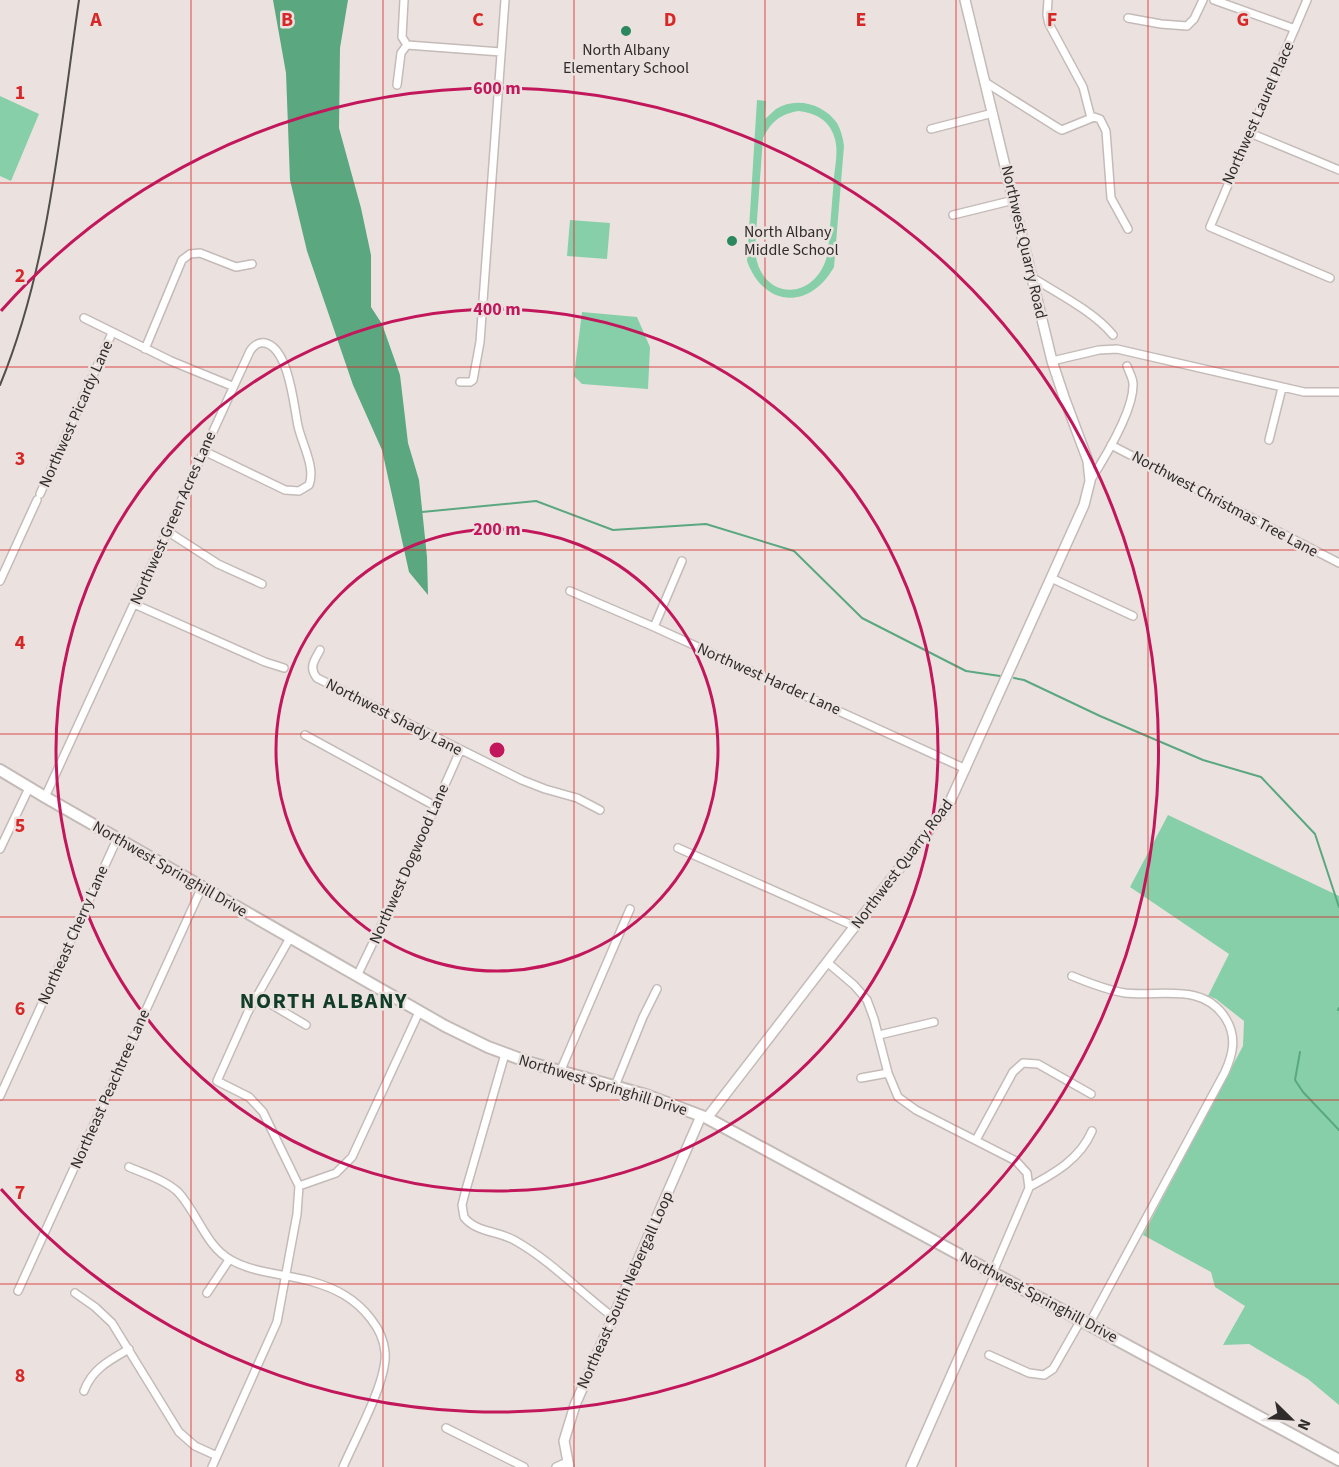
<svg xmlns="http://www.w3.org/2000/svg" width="1339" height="1467" font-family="'Source Sans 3',sans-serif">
	<rect width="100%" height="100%" fill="#ebe2df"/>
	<path fill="#86cfa8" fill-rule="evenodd" d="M0 96 39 114 11 181 0 176Z
		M757 100 766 101 765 119C769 116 772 112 776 109 796 96 824 104 837 123 841 130 843 138 844 146L834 267C810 310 764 308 747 261ZM799 111C815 113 829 120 834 136 839 149 835 165 834 178 832 203 830 227 828 252 817 305 756 301 755 247L763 138C772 121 780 114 799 111Z
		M570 220 610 223 607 259 567 256Z
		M582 312 637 317 650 347 648 389 582 384 574 376Z
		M1168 815 1339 896V1405L1308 1379 1249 1344 1223 1345 1245 1306 1215 1287 1211 1272 1143 1235 1243 1046 1244 1021 1216 999 1208 996 1229 954 1130 887Z"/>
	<path fill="#5aa780" d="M273 0H348L340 48 339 128 361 208 371 255V307L382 324 400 375 408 443 419 480 427 557 428 595 409 572 382 450 353 385 307 251 290 180 286 73Z"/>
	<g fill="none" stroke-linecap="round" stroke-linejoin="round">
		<path stroke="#5aa780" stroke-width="2" d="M422 512 536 501 613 530 706 524 794 551 862 618 966 671 1000 676
			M1014 678 1024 680 1100 716 1203 760 1261 777 1315 834 1339 907
			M1338 1010 1339 1008
			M1300 1052 1295 1080 1303 1092 1339 1130"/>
		<g stroke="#c4bbb8" stroke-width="10">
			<path id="street" d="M404 0 402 37 407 45 501 52
				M1048 0 1047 15 1049 24 1083 87 1091 118
				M1214 0 1295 29
				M1307 0 1210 227 1330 278
				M1128 18 1161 24 1187 26 1194 19 1203 0
				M985 82 1058 128 1062 130 1094 117 1100 119 1106 131 1111 198 1128 229
				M397 85 401 53 407 45
				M931 129 993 113
				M1250 133 1339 170
				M953 215 1014 200
				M1033 278C1059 294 1094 312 1113 335
				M84 318 171 361 232 386
				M145 349 182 260 190 254 200 253 236 267 252 264
				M1052 361 1099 350 1117 349 1304 392H1339
				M460 382H470L473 380 480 342 505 0
				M1269 440 1282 388
				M1111 445 1339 563
				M1090 481C1104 459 1134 410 1133 384 1133 378 1129 372 1127 366
				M40 494 112 333
				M167 531 218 564 262 584
				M1051 578 1133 616
				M0 581 37 500
				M570 591 654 627 966 769
				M134 604 265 662 284 668
				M654 627 682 561
				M320 650C315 660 308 667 317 678L522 780 545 789 577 798 600 810
				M305 735 435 806
				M45 797 250 351C254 345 258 342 265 343 289 348 294 407 298 426 302 444 316 468 309 485L299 491 285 490 204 451
				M678 848 856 927
				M0 849 29 788
				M290 938 248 1012 217 1081 249 1097 263 1112 299 1186
				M828 963 854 985 867 1000 874 1019 888 1073 898 1097 916 1110 1016 1161 1027 1173 1029 1188 993 1272
				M357 976 395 897 460 751
				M1072 976C1089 983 1107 990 1125 993 1161 997 1204 982 1226 1019 1237 1037 1233 1054 1225 1072L1089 1324
				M257 996 306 1025
				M879 1035 934 1022
				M505 1054 465 1193 462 1205 464 1217C475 1232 498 1231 514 1240 550 1260 580 1292 613 1317
				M560 1072 630 909
				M861 1078 888 1073
				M615 1086 643 1017 657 989
				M0 1096 117 839
				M976 1140 1013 1072 1023 1063 1038 1064 1091 1094
				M129 1167C145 1174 165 1180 178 1192 197 1212 206 1247 231 1260 254 1273 284 1274 310 1281 335 1288 355 1298 371 1319 378 1328 384 1340 385 1352 388 1380 355 1439 343 1467
				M1029 1187C1055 1173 1080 1159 1092 1131
				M18 1291 202 887
				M75 1293 95 1307 112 1323 179 1432 195 1446 217 1456
				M207 1293 229 1260
				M989 1355 1029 1373 1044 1375 1053 1369 1081 1320
				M84 1391C92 1369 110 1360 129 1349
				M446 1428 524 1467
				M212 1467 277 1322 297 1214 299 1186 336 1173 352 1157 419 1012
				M556 1467 567 1462"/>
		</g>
		<g stroke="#c4bbb8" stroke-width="12">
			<path id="secondary" d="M707 1118 949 804 1084 505 1090 481 1088 461 1064 397 1052 361 965 0
				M569 1467 564 1441 575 1405 701 1116
				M911 1467 996 1274"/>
		</g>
		<g stroke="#c4bbb8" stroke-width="14">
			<path id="primary" d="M0 770 45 797 445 1026 488 1047 531 1063 646 1095 707 1118 1339 1460"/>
		</g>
		<use href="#street" stroke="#fff" stroke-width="7"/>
		<use href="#secondary" stroke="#fff" stroke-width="9"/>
		<use href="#primary" stroke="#fff" stroke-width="10"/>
		<path stroke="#524e4c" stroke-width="2" d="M0 385C50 264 60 128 79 0"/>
	</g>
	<path fill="none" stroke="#d62828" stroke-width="1.5" stroke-opacity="0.55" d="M191 0V1467M383 0V1467M574 0V1467M765 0V1467M956 0V1467M1148 0V1467M0 183H1339M0 367H1339M0 550H1339M0 734H1339M0 917H1339M0 1100H1339M0 1284H1339"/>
	<g fill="none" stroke="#c2185b" stroke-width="3">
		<circle cx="497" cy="750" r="221"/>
		<circle cx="497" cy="750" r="441"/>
		<path d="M1 311A662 662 0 1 1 1 1189"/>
	</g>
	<g fill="#2b885e" stroke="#ebe2df" stroke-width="2">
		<circle cx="626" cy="31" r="6"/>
		<circle cx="732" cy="241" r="6"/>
	</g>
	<g text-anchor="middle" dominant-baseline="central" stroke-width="5" stroke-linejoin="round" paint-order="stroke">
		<g font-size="16" fill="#2f2c2b" stroke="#ebe2df">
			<text x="626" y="50">North Albany<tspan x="626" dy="18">Elementary School</tspan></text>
			<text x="744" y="232" text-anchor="start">North Albany<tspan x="744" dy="18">Middle School</tspan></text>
		</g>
		<g font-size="16" fill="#2f2c2b" stroke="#ebe2df">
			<text transform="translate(1258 113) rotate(-66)">Northwest Laurel Place</text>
			<text transform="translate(1024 242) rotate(77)">Northwest Quarry Road</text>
			<text transform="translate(76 414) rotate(-66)">Northwest Picardy Lane</text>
			<text transform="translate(1225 504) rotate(28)">Northwest Christmas Tree Lane</text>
			<text transform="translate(173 518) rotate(-66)">Northwest Green Acres Lane</text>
			<text transform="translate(769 679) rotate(24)">Northwest Harder Lane</text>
			<text transform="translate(394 717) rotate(27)">Northwest Shady Lane</text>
			<text transform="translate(409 864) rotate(-66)">Northwest Dogwood Lane</text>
			<text transform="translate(902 864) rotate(-53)">Northwest Quarry Road</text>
			<text transform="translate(170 869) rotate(30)">Northwest Springhill Drive</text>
			<text transform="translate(73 935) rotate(-66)">Northeast Cherry Lane</text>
			<text transform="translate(603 1085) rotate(17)">Northwest Springhill Drive</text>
			<text transform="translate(110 1089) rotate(-66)">Northeast Peachtree Lane</text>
			<text transform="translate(625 1290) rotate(-66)">Northeast South Nebergall Loop</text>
			<text transform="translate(1039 1297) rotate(28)">Northwest Springhill Drive</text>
		</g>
		<g font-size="22" font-weight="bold" letter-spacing="1.5" fill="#113c28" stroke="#ebe2df">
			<text x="324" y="1001">NORTH ALBANY</text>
		</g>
	</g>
	<g font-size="20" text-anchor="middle" font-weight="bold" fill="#d62828" stroke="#ebe2df" stroke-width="5" stroke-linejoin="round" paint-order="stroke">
		<text x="96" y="26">A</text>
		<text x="287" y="26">B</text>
		<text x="478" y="26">C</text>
		<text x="670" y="26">D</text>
		<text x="861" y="26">E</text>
		<text x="1052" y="26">F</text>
		<text x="1243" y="26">G</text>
		<text x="20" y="99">1</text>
		<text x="20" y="282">2</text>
		<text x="20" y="465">3</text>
		<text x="20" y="649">4</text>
		<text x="20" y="832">5</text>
		<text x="20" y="1015">6</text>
		<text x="20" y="1199">7</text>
		<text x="20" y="1382">8</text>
	</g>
	<circle cx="497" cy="750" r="9" fill="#c2185b" stroke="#ebe2df" stroke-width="3"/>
	<g font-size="18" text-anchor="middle" font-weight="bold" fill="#c2185b" stroke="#ebe2df" stroke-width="5" stroke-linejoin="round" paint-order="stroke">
		<text x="497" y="94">600 m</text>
		<text x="497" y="315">400 m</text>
		<text x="497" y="535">200 m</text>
	</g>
	<g transform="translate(1291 1419) rotate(114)" stroke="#ebe2df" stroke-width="4.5" paint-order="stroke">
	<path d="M0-4.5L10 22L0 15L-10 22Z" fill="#2f2c2b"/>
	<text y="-9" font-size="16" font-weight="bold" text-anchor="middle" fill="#2f2c2b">N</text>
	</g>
</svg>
